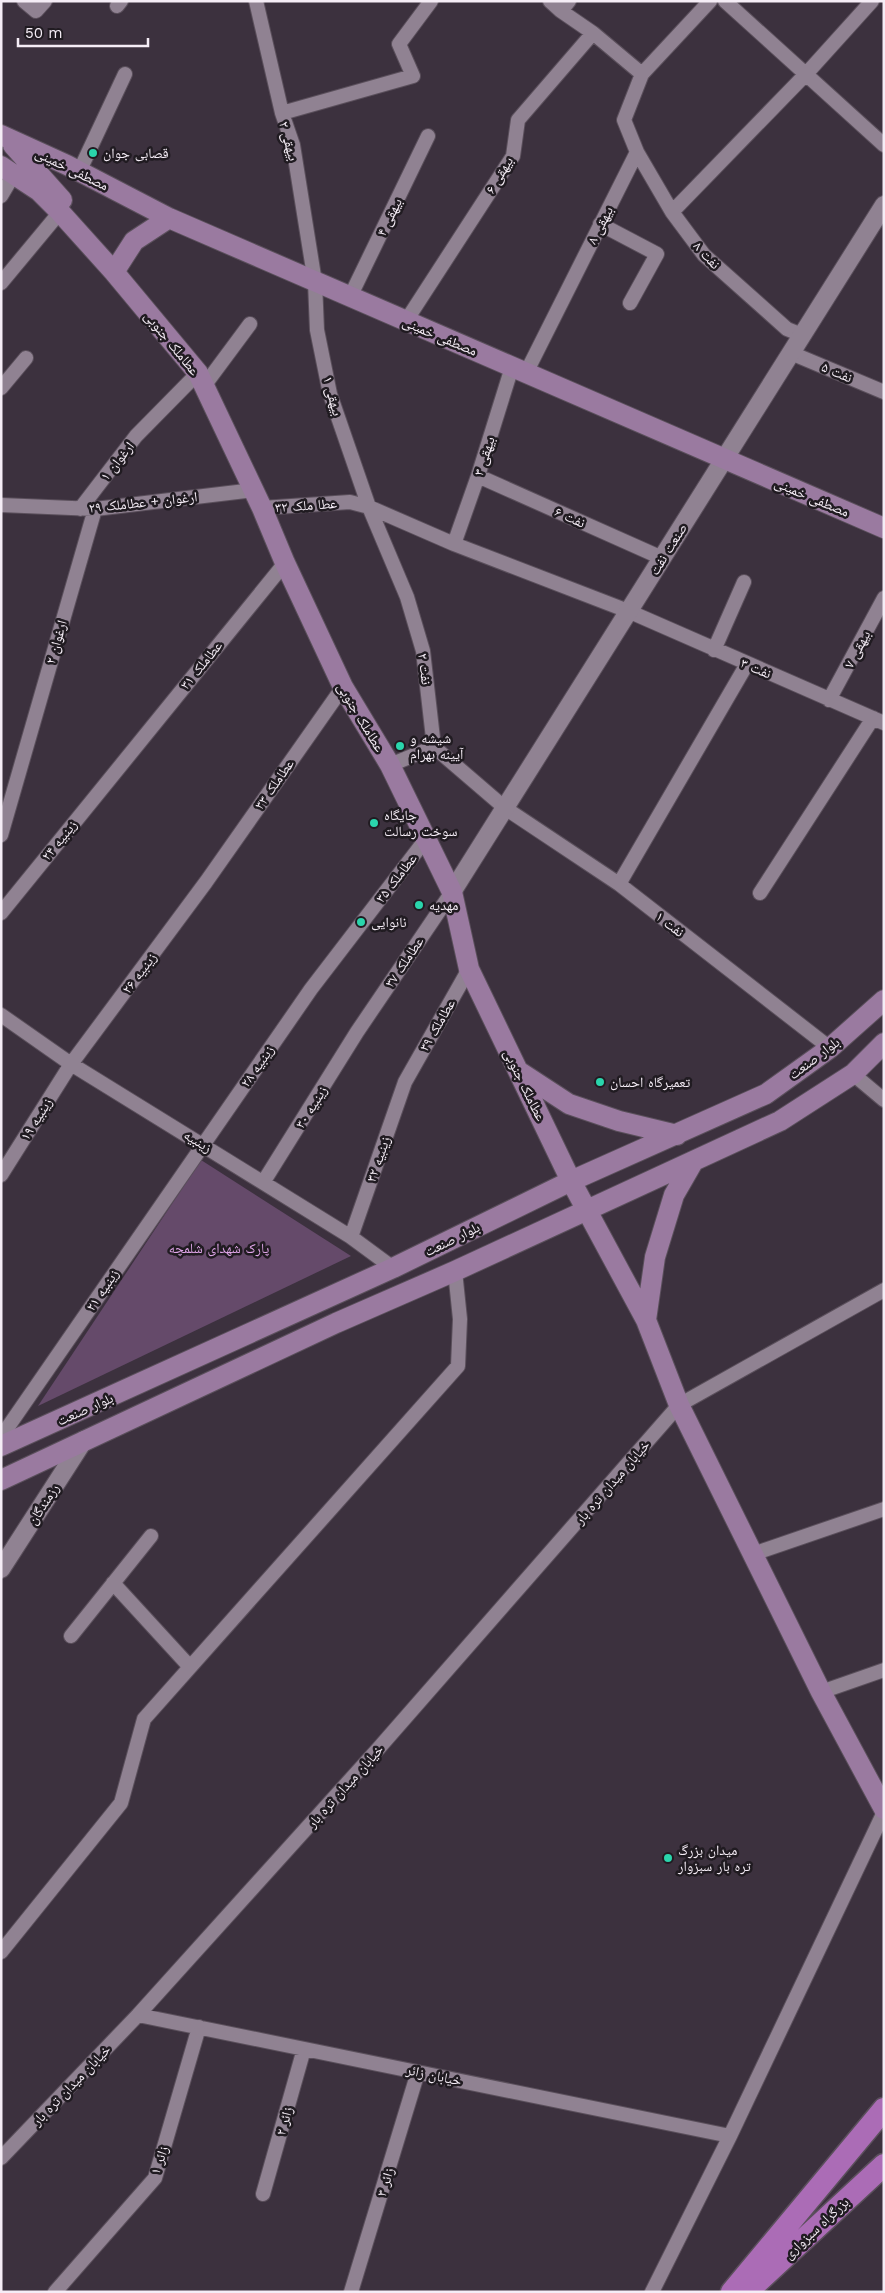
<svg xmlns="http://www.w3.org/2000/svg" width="885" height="2293" font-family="'Work Sans','Noto Naskh Arabic',sans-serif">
	<rect width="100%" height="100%" fill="#3c313e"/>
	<path fill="#654a6a" d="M201 1160 351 1256 38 1406Z"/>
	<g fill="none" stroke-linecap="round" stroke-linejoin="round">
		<g stroke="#5a4f5b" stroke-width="16">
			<path id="minor" d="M24 1 36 11 45 1
				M256 1 282 113 293 145 315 282 317 330 330 394 369 507 407 597 423 651 434 747 505 808 619 884 830 1048
				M550 1 561 11 569 1
				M725 1 884 145
				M117 6 121 1
				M561 11 593 33 642 74 710 1
				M282 113 413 76 399 44 431 1
				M637 152 672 212 704 255 787 329 802 335
				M79 172 125 74
				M1 196 14 174
				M672 212 807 73 872 1
				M600 224 657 254 630 303
				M1 283 60 212
				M350 297 428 136
				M406 321 513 156 518 120 593 33
				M791 353 884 392
				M526 373 637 152 624 120 642 74
				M204 386 250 324
				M1 388 26 358
				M478 476 662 558
				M1 505 95 509 254 490
				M262 508 350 502 369 507 454 544 628 611 884 723
				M80 509 136 436 198 373
				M454 544 478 476 512 367
				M714 650 744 582
				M829 700 884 598
				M390 765 434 747
				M1 835 95 509
				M619 884 747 664
				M760 893 873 718
				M1 913 285 563
				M1 1015 71 1064 351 1237 393 1268
				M853 1074 884 1100
				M1 1175 71 1064 206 882 343 687
				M264 1181 357 1032 452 892
				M351 1237 405 1082 469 969
				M1 1437 311 989 426 839
				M753 1554 884 1509
				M113 1583 190 1667
				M71 1636 151 1536
				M821 1692 884 1670
				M1 1952 121 1803 144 1719 458 1366 460 1319 455 1271
				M138 2015 730 2136
				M1 2158 138 2015 378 1749 679 1405 884 1290
				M263 2194 304 2049
				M55 2292 155 2178 199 2027
				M351 2292 418 2072
				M652 2292 730 2136 884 1812"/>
		</g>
		<g stroke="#5a4f5b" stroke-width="20">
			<path id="tertiary" d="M452 892 884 205
				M1 1569 84 1440"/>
		</g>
		<g stroke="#5a4f5b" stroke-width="22">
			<path id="secondary" d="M1 135 67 165 169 218 884 528
				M13 145 62 200
				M1 166 39 191 60 212 114 272 198 373 262 508 285 563 343 687 390 765 452 892 469 969 571 1181 646 1320 679 1405 821 1692 884 1809
				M114 272 134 241 169 218
				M520 1072 569 1104 619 1121 677 1135
				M646 1320 655 1257 674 1195 693 1162
				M1 1446 393 1268 571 1181 766 1094 830 1048 884 1000
				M1 1480 336 1323 455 1271 780 1121 853 1074 884 1043"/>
		</g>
		<g stroke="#5a4f5b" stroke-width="25">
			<path id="trunk" d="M749 2290 884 2165
				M732 2292 884 2109"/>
		</g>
		<use href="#minor" stroke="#908292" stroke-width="14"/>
		<use href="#tertiary" stroke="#908292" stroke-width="18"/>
		<use href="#secondary" stroke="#9a7aa0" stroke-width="20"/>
		<use href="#trunk" stroke="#ab6cb6" stroke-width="22"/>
	</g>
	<g fill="#2ad5ac" stroke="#201b21" stroke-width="2">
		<circle cx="93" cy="153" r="5"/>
		<circle cx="400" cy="746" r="5"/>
		<circle cx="374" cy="823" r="5"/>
		<circle cx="419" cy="905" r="5"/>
		<circle cx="361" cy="922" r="5"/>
		<circle cx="600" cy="1082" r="5"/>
		<circle cx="668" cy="1858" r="5"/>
	</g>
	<g text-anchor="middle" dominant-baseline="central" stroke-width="5" stroke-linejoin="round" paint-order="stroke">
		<g font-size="14" fill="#f5edf6" stroke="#201b21">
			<text transform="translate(289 141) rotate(75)">بیهقی ۲</text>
			<text transform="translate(72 169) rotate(26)">مصطفی خمینی</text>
			<text transform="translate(499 175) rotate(-59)">بیهقی ۶</text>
			<text transform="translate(389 217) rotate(-64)">بیهقی ۴</text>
			<text transform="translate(600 225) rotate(-63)">بیهقی ۸</text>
			<text transform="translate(707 255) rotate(47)">نفت ۸</text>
			<text transform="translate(440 336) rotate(23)">مصطفی خمینی</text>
			<text transform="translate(172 343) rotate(51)">عطاملک جنوبی</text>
			<text transform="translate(837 372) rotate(23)">نفت ۵</text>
			<text transform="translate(333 396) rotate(75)">بیهقی ۱</text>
			<text transform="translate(484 456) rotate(-72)">بیهقی ۳</text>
			<text transform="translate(117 461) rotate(-52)">ارغوان ۱</text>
			<text transform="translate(812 497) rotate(23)">مصطفی خمینی</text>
			<text transform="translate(143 502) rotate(-6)">ارغوان + عطاملک ۲۹</text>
			<text transform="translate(306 505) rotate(-4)">عطا ملک ۳۲</text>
			<text transform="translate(570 517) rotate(24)">نفت ۶</text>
			<text transform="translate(668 549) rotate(-58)">صنعت نفت</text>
			<text transform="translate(56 642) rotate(-74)">ارغوان ۲</text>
			<text transform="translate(857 649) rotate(-62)">بیهقی ۷</text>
			<text transform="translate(201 665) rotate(-51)">عطاملک ۳۱</text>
			<text transform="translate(756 668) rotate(23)">نفت ۳</text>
			<text transform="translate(425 669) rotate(83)">نفت ۲</text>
			<text transform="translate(361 717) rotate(59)">عطاملک جنوبی</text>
			<text transform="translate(274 784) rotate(-55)">عطاملک ۳۳</text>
			<text transform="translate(59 840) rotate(-51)">زینبیه ۲۴</text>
			<text transform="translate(396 878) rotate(-52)">عطاملک ۳۵</text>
			<text transform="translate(670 924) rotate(38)">نفت ۱</text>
			<text transform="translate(404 962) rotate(-56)">عطاملک ۳۷</text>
			<text transform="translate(139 973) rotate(-53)">زینبیه ۲۶</text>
			<text transform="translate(437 1025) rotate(-60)">عطاملک ۳۹</text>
			<text transform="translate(814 1058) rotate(-37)">بلوار صنعت</text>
			<text transform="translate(257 1066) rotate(-55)">زینبیه ۲۸</text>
			<text transform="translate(525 1085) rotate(64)">عطاملک جنوبی</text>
			<text transform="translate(311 1107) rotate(-58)">زینبیه ۳۰</text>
			<text transform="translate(36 1119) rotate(-58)">زینبیه ۱۹</text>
			<text transform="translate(198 1141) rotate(31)">زینبیه</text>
			<text transform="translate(378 1159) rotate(-71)">زینبیه ۳۲</text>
			<text transform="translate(452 1239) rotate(-26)">بلوار صنعت</text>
			<text transform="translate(102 1290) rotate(-56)">زینبیه ۲۱</text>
			<text transform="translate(85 1409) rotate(-24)">بلوار صنعت</text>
			<text transform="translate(612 1482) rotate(-49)">خیابان میدان تره بار</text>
			<text transform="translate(43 1504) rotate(-57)">رزمندگان</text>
			<text transform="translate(345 1786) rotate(-48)">خیابان میدان تره بار</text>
			<text transform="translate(434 2075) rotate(12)">خیابان زائر</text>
			<text transform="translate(71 2085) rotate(-46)">خیابان میدان تره بار</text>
			<text transform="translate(284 2121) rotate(-74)">زائر ۲</text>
			<text transform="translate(159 2160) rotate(-71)">زائر ۱</text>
			<text transform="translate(385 2182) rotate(-73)">زائر ۳</text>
			<text transform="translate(816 2228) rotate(-43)">بزرگراه سبزواری</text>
		</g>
		<g font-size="14" fill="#f5edf6" stroke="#201b21" text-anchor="start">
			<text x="103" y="153">قصابی جوان</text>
			<text x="410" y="738">شیشه و<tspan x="410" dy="16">آیینه بهرام</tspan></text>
			<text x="384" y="815">جایگاه<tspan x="384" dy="16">سوخت رسالت</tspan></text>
			<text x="429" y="905">مهدیه</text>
			<text x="371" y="922">نانوایی</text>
			<text x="610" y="1082">تعمیرگاه احسان</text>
			<text x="678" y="1850">میدان بزرگ<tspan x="678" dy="16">تره بار سبزوار</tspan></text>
		</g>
		<g font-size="14" fill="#e1a6ea" stroke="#201b21">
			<text x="219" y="1248">پارک شهدای شلمچه</text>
		</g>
	</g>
	<rect width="885" height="2293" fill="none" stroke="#f5edf6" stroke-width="5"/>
	<path d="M18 38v8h130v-8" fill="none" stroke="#f5edf6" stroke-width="2.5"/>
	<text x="25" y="38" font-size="15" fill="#f5edf6" stroke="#201b21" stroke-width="4" paint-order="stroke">50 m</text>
</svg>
